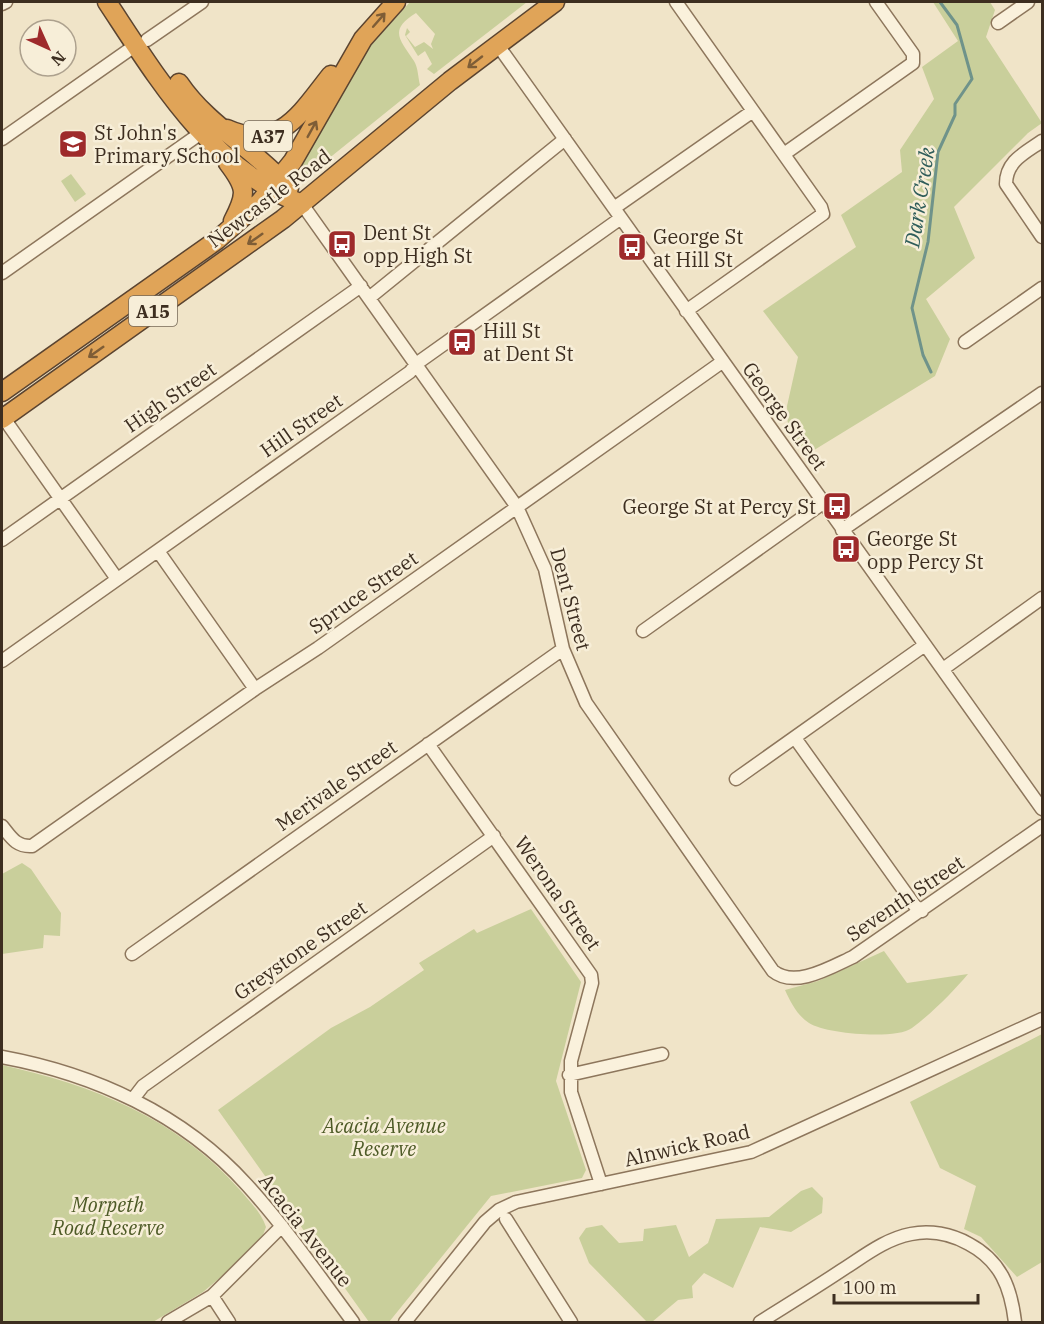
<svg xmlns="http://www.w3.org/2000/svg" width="1044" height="1324" font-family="'IBM Plex Serif',serif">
	<rect width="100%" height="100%" fill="#f0e4c8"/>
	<path fill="#c9cf9b" d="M410 2H527L434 74 427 69 432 64 425 51 418 56 405 35 407 28 410 32 406 36 415 47 424 42 433 49 431 44 435 34 416 13C388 30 400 40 414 61 418 67 418 77 420 85L307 176 301 163 365 52Z
		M933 2H990L995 10 986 37 1042 123 1028 133 954 207 975 258 926 299 950 339 935 376 806 455 788 429 787 406 798 357 763 311 856 247 841 215 902 172 900 150 934 99 922 67 958 41Z
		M71 174 86 194 75 202 61 181Z
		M22 863 31 869 61 913 60 936 44 935 43 948 2 954V874Z
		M531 909 581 982 556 1081 586 1170 582 1178 491 1196 389 1322H369L218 1110 331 1028 370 1007 424 970 419 963 474 929 477 933Z
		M884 951 907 983 968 974C952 993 932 1013 912 1028 896 1040 826 1034 809 1023 797 1015 791 1003 785 990L818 981Z
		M1042 1034V1262L1017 1277 981 1237 964 1229 976 1186 940 1168 910 1102Z
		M2 1065C92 1085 177 1118 240 1190 249 1201 261 1212 266 1227L263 1235 234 1266 203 1292 153 1322H2Z
		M812 1187 823 1198 822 1213 791 1232 760 1227 733 1288 704 1273 692 1286 693 1298 678 1300 652 1322H647L589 1263 579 1238 586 1228 602 1225 619 1243 643 1241 644 1229 676 1225 689 1257 708 1243 716 1219 769 1217 801 1191Z"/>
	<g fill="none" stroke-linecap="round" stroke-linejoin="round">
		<path stroke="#6f938a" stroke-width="3" d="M931 372 923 355 912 308 928 242 938 152 955 115V104L972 79 957 25 940 2"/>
		<g stroke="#8d765c" stroke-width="15">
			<path id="minor" d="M676 2 821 207 823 214 686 311
				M2 4 6 2
				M998 23 1028 2
				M147 40 202 2
				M497 44 1042 809
				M2 139 136 45
				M1042 141C1025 153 1006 161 1006 184L1042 237
				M784 154 913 63V54L876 2
				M302 204 517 507 545 569 563 649 586 703 773 971C795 989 831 967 853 957L1042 826
				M614 208 753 111
				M2 273 201 133
				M369 298 565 139
				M965 342 1042 288
				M3 417 117 579
				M842 530 1042 393
				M2 540 361 286
				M158 551 255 689
				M643 631 823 503
				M2 661 410 372 416 364 621 218
				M943 669 1042 598
				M795 738 915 906 922 911
				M428 744 591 975 592 983 571 1061V1092L601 1184
				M736 779 925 645
				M2 826C11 837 16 847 32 846L255 689 318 648 722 362
				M132 954 563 649
				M2 1057C94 1074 183 1114 247 1185 286 1228 319 1276 353 1322
				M569 1075 662 1054
				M133 1099 143 1086 494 836
				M506 1219 571 1322
				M212 1296 229 1322
				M168 1322 212 1296 282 1226
				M405 1322 485 1222 499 1210 516 1202 751 1152 1042 1019
				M760 1322C787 1305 815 1288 842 1270 864 1256 885 1239 911 1234 930 1230 951 1234 969 1244 1001 1261 1011 1288 1015 1322"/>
		</g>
		<g stroke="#5b4430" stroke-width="21">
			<path id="highway" d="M107 2C158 79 211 169 302 204
				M179 83C208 126 255 149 289 188
				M227 129C280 153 302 111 331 75
				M228 163C247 188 247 194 233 221
				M2 392 217 240 260 202 293 161 363 39 396 2
				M2 419 283 219 450 81 555 2"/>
		</g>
		<use href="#minor" stroke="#faf1dc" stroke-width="12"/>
		<use href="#highway" stroke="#e0a458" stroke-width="18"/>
	</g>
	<defs><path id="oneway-shaft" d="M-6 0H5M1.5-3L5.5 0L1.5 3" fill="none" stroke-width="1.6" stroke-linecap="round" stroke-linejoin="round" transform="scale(1.5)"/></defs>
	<g stroke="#7e5d36">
		<use href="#oneway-shaft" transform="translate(379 20) rotate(-49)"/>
		<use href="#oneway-shaft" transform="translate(475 62) rotate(142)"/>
		<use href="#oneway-shaft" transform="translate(312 129) rotate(-61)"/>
		<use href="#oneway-shaft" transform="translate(255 239) rotate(145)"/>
		<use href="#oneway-shaft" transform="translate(96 352) rotate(145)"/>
	</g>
	<defs>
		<g id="school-square" transform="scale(1.5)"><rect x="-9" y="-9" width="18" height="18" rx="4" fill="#9e2a2b" stroke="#f7eed8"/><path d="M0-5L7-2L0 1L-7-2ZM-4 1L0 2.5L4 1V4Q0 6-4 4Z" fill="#fff"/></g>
		<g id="bus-square" transform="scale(1.5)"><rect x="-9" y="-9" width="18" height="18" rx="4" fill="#9e2a2b" stroke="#f7eed8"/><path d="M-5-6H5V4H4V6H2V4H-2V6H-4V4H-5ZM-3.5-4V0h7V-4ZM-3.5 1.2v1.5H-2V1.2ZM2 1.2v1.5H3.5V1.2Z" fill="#fff"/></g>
	</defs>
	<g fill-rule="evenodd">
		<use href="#school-square" x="73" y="144"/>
		<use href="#bus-square" x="342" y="244"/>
		<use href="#bus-square" x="632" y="247"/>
		<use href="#bus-square" x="462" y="342"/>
		<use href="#bus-square" x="837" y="506"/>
		<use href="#bus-square" x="846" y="549"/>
	</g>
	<g text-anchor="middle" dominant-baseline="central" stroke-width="5" stroke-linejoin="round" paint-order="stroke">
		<g fill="#f7eed8" stroke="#756857" stroke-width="1.5">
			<rect x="244" y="121" width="48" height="30" rx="4.5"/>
			<rect x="129" y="296" width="48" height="30" rx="4.5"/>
		</g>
		<g font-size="18" font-weight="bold" fill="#3d2e20">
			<text x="268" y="136">A37</text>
			<text x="153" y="311">A15</text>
		</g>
		<g font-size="20" fill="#3d2e20" stroke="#f7eed8" text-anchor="start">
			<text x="94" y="132">St John's<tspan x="94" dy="23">Primary School</tspan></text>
			<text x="363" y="232">Dent St<tspan x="363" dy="23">opp High St</tspan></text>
			<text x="653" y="236">George St<tspan x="653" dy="23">at Hill St</tspan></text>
			<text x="483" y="330">Hill St<tspan x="483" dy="23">at Dent St</tspan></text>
			<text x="816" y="506" text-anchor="end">George St at Percy St</text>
			<text x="867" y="538">George St<tspan x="867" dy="23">opp Percy St</tspan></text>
		</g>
		<g font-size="20" fill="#3d2e20" stroke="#f7eed8">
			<text transform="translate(269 198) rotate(-37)">Newcastle Road</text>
			<text transform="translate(170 397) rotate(-35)">High Street</text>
			<text transform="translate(785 416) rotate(54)">George Street</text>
			<text transform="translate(301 425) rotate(-35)">Hill Street</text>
			<text transform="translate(363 592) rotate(-35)">Spruce Street</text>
			<text transform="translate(571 599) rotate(75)">Dent Street</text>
			<text transform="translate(336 785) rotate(-35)">Merivale Street</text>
			<text transform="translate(558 893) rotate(55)">Werona Street</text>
			<text transform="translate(905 898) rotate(-34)">Seventh Street</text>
			<text transform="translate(300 950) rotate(-35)">Greystone Street</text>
			<text transform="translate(687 1145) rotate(-13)">Alnwick Road</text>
			<text transform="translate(306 1230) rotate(52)">Acacia Avenue</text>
		</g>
		<g font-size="20" font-style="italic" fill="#4d5a26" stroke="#f7eed8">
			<text x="384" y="1125">Acacia Avenue<tspan x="384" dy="23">Reserve</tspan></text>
			<text x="108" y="1204">Morpeth<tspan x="108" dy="23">Road Reserve</tspan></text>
		</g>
		<g font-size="21" font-style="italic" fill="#2f5d5a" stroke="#f7eed8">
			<text transform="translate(919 197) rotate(-81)">Dark Creek</text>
		</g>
	</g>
	<rect width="1044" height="1324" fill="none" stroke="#3d2e20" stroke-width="6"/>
	<g transform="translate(48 48) rotate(135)"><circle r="28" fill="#f7eed8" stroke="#ada18e" stroke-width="1.5"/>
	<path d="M0-4.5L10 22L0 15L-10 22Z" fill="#9e2a2b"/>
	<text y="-9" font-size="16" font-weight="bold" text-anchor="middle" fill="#3d2e20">N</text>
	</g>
	<path d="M834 1294v9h144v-9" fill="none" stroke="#3d2e20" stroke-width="3"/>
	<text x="843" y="1294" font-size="18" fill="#3d2e20" stroke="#f7eed8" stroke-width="4.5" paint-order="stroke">100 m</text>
</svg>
